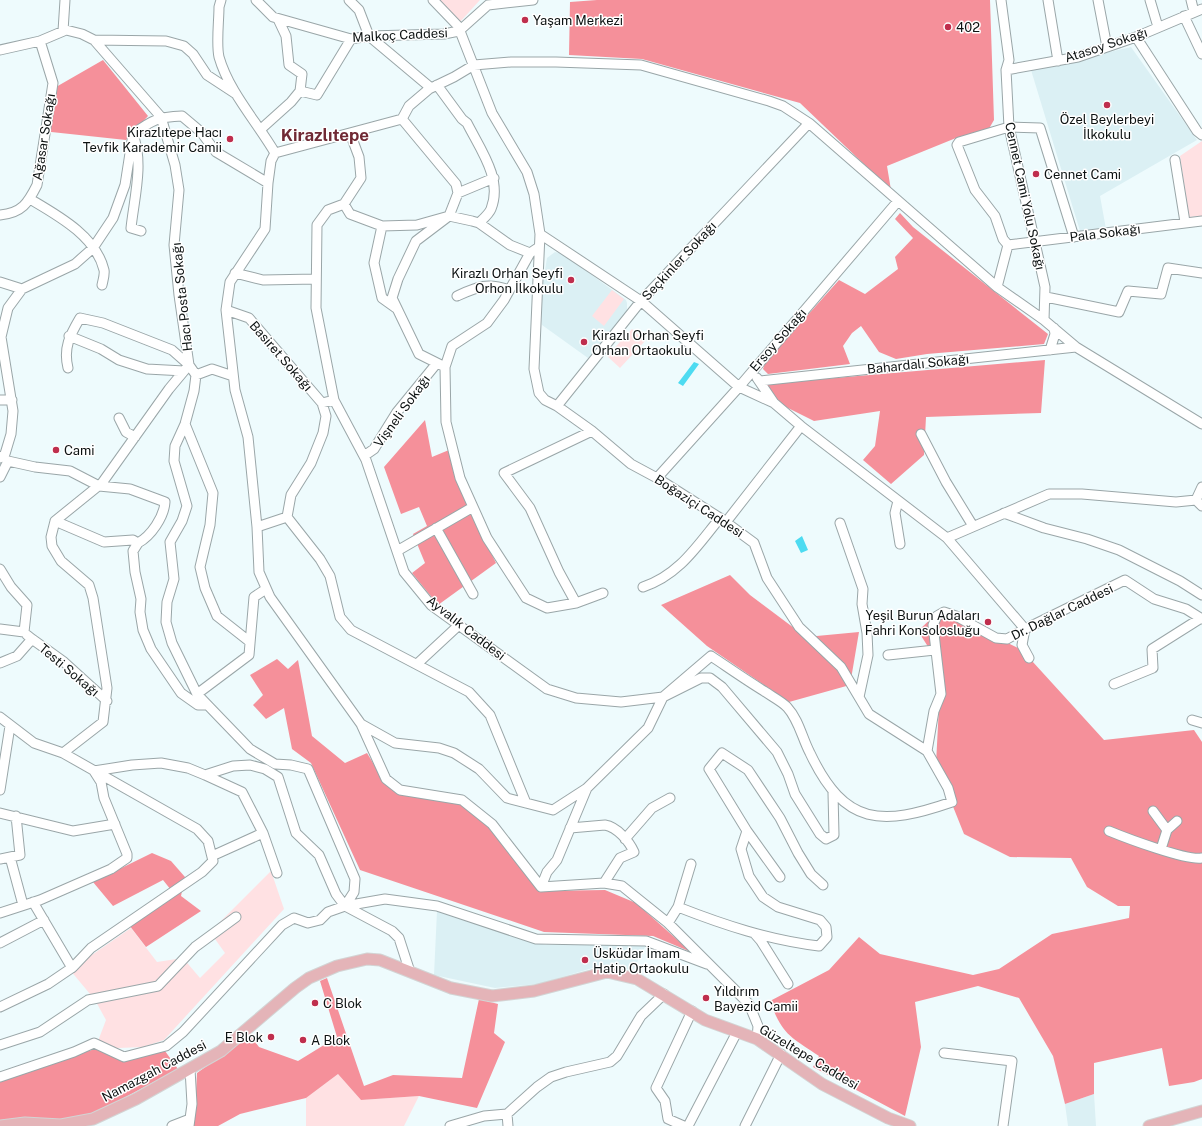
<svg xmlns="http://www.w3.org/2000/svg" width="1202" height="1126" font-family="'Public Sans',sans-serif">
	<rect width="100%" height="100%" fill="#eefbfd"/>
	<path fill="#dbf0f4" d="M1131 47 1197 140 1100 196 1106 229 1080 231 1031 70Z
		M555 252 563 254 626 300 627 303V315L588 358 542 325 541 294 547 258Z
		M437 911 545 945H646L633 970 603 965 538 984 495 988 434 975Z
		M1094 1094 1096 1126H1068L1065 1104Z"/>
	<path fill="#ffe1e3" d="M437 0H480L459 23Z
		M1202 141V216L1189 217 1180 156Z
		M612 290 624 299 604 326 592 316Z
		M632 329 645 341 620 368 607 356Z
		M271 871 284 909 164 1040 143 1047 95 1049 106 1020 95 1000 70 970 131 928 157 962 183 958 200 978 225 953 210 932Z
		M338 1074 361 1100 419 1096 404 1126H306V1098Z"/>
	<path fill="#f5909a" d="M597 0H990L994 120 987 132 956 138 887 166 891 190 800 103 642 59 569 55 570 2Z
		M103 60 148 116 126 140 42 131 56 87Z
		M900 213 913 227 1048 334 1044 344 927 354 896 359 879 352 861 326 852 333 843 346 850 364 768 374 763 369 765 363 839 280 865 294 898 269 895 257 913 238 895 219Z
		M1045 360 1041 413 926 417 924 455 891 484 863 460 875 446 880 411 814 421 780 404 765 384Z
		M425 420 432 457 449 450 473 516 496 563 438 605 412 573 425 563 413 534 427 526 419 507 401 514 384 467Z
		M730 575 750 595 806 637 859 632 850 685 789 702 707 646 661 605Z
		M940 610 1022 650 1104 740 1194 730 1202 742V1079L1194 1082 1169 1086 1162 1048 1094 1063V1094L1065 1104 1053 1056 1019 998 978 986 915 1002 921 1047 905 1116 813 1067 819 1056C791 1037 782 1035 770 1001L829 970 859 937 880 954 973 975 999 969 1052 934 1129 918 1130 906H1118L1087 887 1071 858 1010 857 964 834 936 764 941 667 918 631Z
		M277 659 288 669 298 660 312 736 345 763 367 753 384 781 395 792 460 804 489 826 541 891 605 890 636 903 691 952 653 936 544 932 360 870 311 763 292 749 284 708 266 719 253 705 263 695 250 675Z
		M152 853 171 861 185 877 181 896 201 911 146 947 126 921 171 890 163 880 113 906 93 882Z
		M327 978 364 1086 393 1075 462 1078 479 999 498 1004 494 1033 505 1042 477 1108 419 1096 361 1100 338 1074 306 1098 240 1114 218 1126H192L195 1113 197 1073 250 1035 259 1047 298 1061 337 1037 320 981Z
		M95 1049 124 1060 165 1051 178 1069 92 1115 60 1120 32 1118 0 1122V1078Z"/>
	<path fill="#4ddbf1" d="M694 362 699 364 683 386 678 383Z
		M802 536 808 550 801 553 795 541Z"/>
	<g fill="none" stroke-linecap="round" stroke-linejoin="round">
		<g stroke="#9aa6a8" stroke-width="11">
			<path id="minor" d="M221 0 219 7C219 21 216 44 219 57 229 92 257 122 275 153L271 161 268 183 265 229 230 282 226 310 235 390 248 437 257 527 259 572 270 597 361 724 386 779 400 790 462 800 492 824 541 887 604 883 622 886 668 923 749 1004 758 1026 757 1039
				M256 0 273 17 351 39 369 36 444 34 459 31
				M349 0 359 10 369 36 431 88
				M433 0 458 26 492 113 527 172 534 194 540 234 534 369 539 393 545 400 557 406 592 431 631 464 657 478 720 518 754 543 767 578 799 627 841 667 869 714 927 751 948 788 952 802C882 826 845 827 810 753 802 738 799 720 787 707 781 701 771 696 764 691 746 680 729 668 711 656L663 697 648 728 587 788 557 860 547 872 541 887
				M1001 0 1009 60 1006 70 1009 127 1045 287 1044 320
				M1048 0 1058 61
				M1098 0 1107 47
				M1150 0 1158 27
				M1191 0 1194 12
				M1184 16 1202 54
				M63 31 65 0
				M459 31 488 5 533 0
				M1136 37 1197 131 1202 135
				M94 40 166 41 184 46 193 54 207 75 236 94
				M0 50 40 41 66 30 82 34 94 40 161 117 175 165 179 190 174 245 179 295 189 365
				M1006 70 1078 57 1136 37 1202 9
				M437 85 462 119 467 123C480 149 503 179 491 209 489 214 483 219 479 223
				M300 91 317 95 351 39
				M402 119 456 184 458 193 449 216 416 241 398 279 392 298 419 354 445 367
				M261 129 291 102 300 91 302 74 289 65 286 36 278 19
				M350 133 359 157 361 178 344 204 328 210 317 225 316 308 334 400 366 460 404 572 431 605 547 689 576 698 621 702 663 697 701 678H710L722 687 777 752 788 774 795 794 820 834 826 839 834 835 833 793
				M133 135C144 163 134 199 131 228L141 231
				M275 153 402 119 409 106 429 89 454 77 474 65 511 62H556L641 65 769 101 783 106 809 123 997 287 1044 320 1076 347 1202 424
				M1175 160 1185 222
				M458 193 494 178
				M30 199C57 215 96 236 104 270 105 274 103 280 102 285
				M344 204 350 214 382 226 417 225 449 216 472 221 479 223 510 245 530 253
				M0 215C22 213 28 203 37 185L53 83 40 41
				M382 226 374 263 382 298 396 308
				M540 234 641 301 739 387 774 403 801 426 947 538 1025 629 1022 645 1029 658
				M1008 245 1003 239 995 216 975 190 957 145 959 142 1009 127 1040 128 1074 237
				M539 247 530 253 504 300 487 323 452 346 445 367 446 422 460 478 487 538 526 598 547 608 576 603 603 593
				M235 273 263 280 316 279
				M0 282 22 289
				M997 287 1008 245 1202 221
				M457 296C477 287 487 282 509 290
				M1046 297 1119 312 1128 291 1161 294 1168 268 1202 273
				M226 310 249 318 322 403 334 400
				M69 336 101 349 119 360 147 369 184 371
				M1050 350 1055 334 1054 328
				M68 368C63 348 70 335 80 318L103 323 172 350 189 365 196 375 194 391 185 424 175 446 174 461 187 506 182 521 170 542 174 579 167 602 166 622 172 643 197 694 250 749 275 764 291 765 308 769 355 879 354 892 345 906
				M196 375 212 369 233 376
				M757 378 774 403
				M760 381 1076 347
				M0 400H12
				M557 406 641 301 809 123
				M119 418 126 432 135 437
				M185 424 213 493 210 525 200 567 205 588 217 616 250 642
				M921 434 946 482 973 526
				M364 456 374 449 397 412 437 363
				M0 458 5 454 11 434 13 411 1 337 8 308 22 289 75 264 93 248 113 218 125 185 133 134C152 120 158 117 182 116L201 132 216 152 268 183
				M0 477 8 461 35 467 70 471 99 486 130 489 165 502C164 517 151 536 138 543L133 540 104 542 55 521
				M657 478 739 387 898 201
				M1202 487 1196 500 1202 506
				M898 501 895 513 900 544
				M1004 513 1044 528 1087 539 1119 550 1180 581 1202 595
				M287 517 291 495 311 463 323 433 326 416 322 403
				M726 522 801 426
				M840 523 863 589 862 604 867 633 868 655 859 697
				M257 527 287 517 320 559 330 576 340 617 351 630 469 692 490 715 526 803
				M436 528 473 594
				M947 538 1049 494H1082L1176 502 1196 500
				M138 543 133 551 135 572 141 599 140 612 143 630 151 649 181 693 198 705H207
				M397 551 473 507
				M0 569 11 587 27 605 24 632
				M643 587C679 575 697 546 720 518
				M576 603 559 572 530 508 504 473 592 431
				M0 629 24 632
				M32 639 64 662 107 701
				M888 655 935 650
				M0 663 17 656 32 639 27 635
				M417 664 459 625
				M1114 684 1153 668 1152 649 1201 618
				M197 694 249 655 254 597 266 589
				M0 717 34 743 63 753 197 829 208 841 213 861 202 872 91 948 73 967 48 984 0 1007
				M1192 720 1202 723
				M361 724 395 743 439 748 454 753 479 769 507 798 553 810 587 788
				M927 751 934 711 941 694 933 625 937 616 944 612 956 616 996 638 1007 639 1025 629 1125 580 1154 599 1186 609 1202 619
				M63 753 103 722 107 688 93 598 89 585 61 561 52 546 51 537 55 521 102 483 169 389 189 365
				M205 775 242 792 263 833 277 873
				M0 790 10 726
				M1153 811 1167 830
				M0 813 73 831 115 824
				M570 828 605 825C617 827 629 841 634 852L620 858 604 883
				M1109 831C1126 838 1187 861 1202 858
				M625 839 652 808 670 798
				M1161 849 1167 830 1177 821
				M212 856 263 833
				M10 857 23 905
				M0 859 20 855 16 816
				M780 877 747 831 709 769 722 753 748 770 780 818 798 853 811 874 823 885
				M33 902 72 968
				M678 907 691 864
				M0 913 40 900 111 869 127 858V854L104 798 101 782 94 771 132 765 161 763 188 768 205 775 233 766 250 765 265 769 278 777 296 833 319 855 336 894 345 906 392 931 399 938 410 972
				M668 923 678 907C724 925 769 940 819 946L827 937 826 927 820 920 778 907 763 897 749 876 741 849 747 831
				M754 933 761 941 788 984
				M0 943 44 920
				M0 1045 40 1032 88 1000 158 986 195 947 236 917
				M944 1053 1012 1061 1003 1126
				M0 1077 74 1052 94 1043 124 1057 166 1046 183 1032 282 925 294 918 308 923 320 920 328 912 345 906 385 899 437 906 536 939 646 941 707 964
				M507 1114 508 1126
				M172 1126 190 1119
				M189 1126 192 1104 190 1069
				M450 1126 484 1116 507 1114 537 1087 551 1077 566 1072 610 1062 617 1056 641 1016 664 994
				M684 1126 668 1119 665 1101 656 1088 692 1011
				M688 1126 737 1032
				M745 1126 781 1054"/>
		</g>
		<g stroke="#d3d4d4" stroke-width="13">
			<path id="major" d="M0 1126 25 1123 61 1125 93 1119 136 1099 221 1051 295 988 309 978 337 966 367 959 380 960 451 988 492 996 534 991 607 972 637 979 705 1020 757 1039 822 1084 888 1118 910 1126
				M1149 1126 1202 1111"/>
		</g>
		<use href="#minor" stroke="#fff" stroke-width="9"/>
		<use href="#major" stroke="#e4b4b8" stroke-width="11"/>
	</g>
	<g fill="#bf2e4d" stroke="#fff" stroke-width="1.5">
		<circle cx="525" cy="20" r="4"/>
		<circle cx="948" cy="27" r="4"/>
		<circle cx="1107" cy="105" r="4"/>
		<circle cx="230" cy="139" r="4"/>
		<circle cx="1036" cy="174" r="4"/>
		<circle cx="571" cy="280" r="4"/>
		<circle cx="584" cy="342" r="4"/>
		<circle cx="56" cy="450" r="4"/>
		<circle cx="988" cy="622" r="4"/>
		<circle cx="585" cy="960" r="4"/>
		<circle cx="706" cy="998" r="4"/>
		<circle cx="315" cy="1003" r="4"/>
		<circle cx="271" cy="1037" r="4"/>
		<circle cx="303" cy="1040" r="4"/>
	</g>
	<g text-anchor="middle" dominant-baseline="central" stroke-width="3" stroke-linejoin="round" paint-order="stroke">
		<g font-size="13" fill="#0d1212" stroke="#fff" text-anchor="start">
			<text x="533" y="20">Yaşam Merkezi</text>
			<text x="956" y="27">402</text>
			<text x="1107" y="119" text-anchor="middle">Özel Beylerbeyi<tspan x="1107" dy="15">İlkokulu</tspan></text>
			<text x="222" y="132" text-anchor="end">Kirazlıtepe Hacı<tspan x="222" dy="15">Tevfik Karademir Camii</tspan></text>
			<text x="1044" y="174">Cennet Cami</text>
			<text x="563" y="273" text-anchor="end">Kirazlı Orhan Seyfi<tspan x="563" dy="15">Orhon İlkokulu</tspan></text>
			<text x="592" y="335">Kirazlı Orhan Seyfi<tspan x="592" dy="15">Orhan Ortaokulu</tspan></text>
			<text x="64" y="450">Cami</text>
			<text x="980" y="615" text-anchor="end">Yeşil Burun Adaları<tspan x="980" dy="15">Fahri Konsolosluğu</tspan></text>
			<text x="593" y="953">Üsküdar İmam<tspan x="593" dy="15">Hatip Ortaokulu</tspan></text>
			<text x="714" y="991">Yıldırım<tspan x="714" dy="15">Bayezid Camii</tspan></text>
			<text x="323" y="1003">C Blok</text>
			<text x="263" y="1037" text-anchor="end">E Blok</text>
			<text x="311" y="1040">A Blok</text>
		</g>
		<g font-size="13" fill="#0d1212" stroke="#fff">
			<text transform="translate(400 35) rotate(-3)">Malkoç Caddesi</text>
			<text transform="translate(1106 45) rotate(-18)">Atasoy Sokağı</text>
			<text transform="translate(44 137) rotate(-81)">Ağasar Sokağı</text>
			<text transform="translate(1025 196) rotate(78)">Cennet Cami Yolu Sokağı</text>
			<text transform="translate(1105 233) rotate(-7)">Pala Sokağı</text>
			<text transform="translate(679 261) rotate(-47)">Seçkinler Sokağı</text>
			<text transform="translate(182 297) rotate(-96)">Hacı Posta Sokağı</text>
			<text transform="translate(778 340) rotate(-49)">Ersoy Sokağı</text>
			<text transform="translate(281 356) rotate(49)">Basiret Sokağı</text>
			<text transform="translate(918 364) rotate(-6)">Bahardalı Sokağı</text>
			<text transform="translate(402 411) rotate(-54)">Vişneli Sokağı</text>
			<text transform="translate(699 506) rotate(33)">Boğaziçi Caddesi</text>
			<text transform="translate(1062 612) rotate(-26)">Dr. Dağlar Caddesi</text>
			<text transform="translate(466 628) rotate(38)">Ayvalık Caddesi</text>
			<text transform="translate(69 670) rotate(40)">Testi Sokağı</text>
			<text transform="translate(809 1057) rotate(31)">Güzeltepe Caddesi</text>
			<text transform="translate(154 1071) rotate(-28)">Namazgah Caddesi</text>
		</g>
		<g font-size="17" font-weight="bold" fill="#702934" stroke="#fff">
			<text x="325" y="135">Kirazlıtepe</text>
		</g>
	</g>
</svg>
